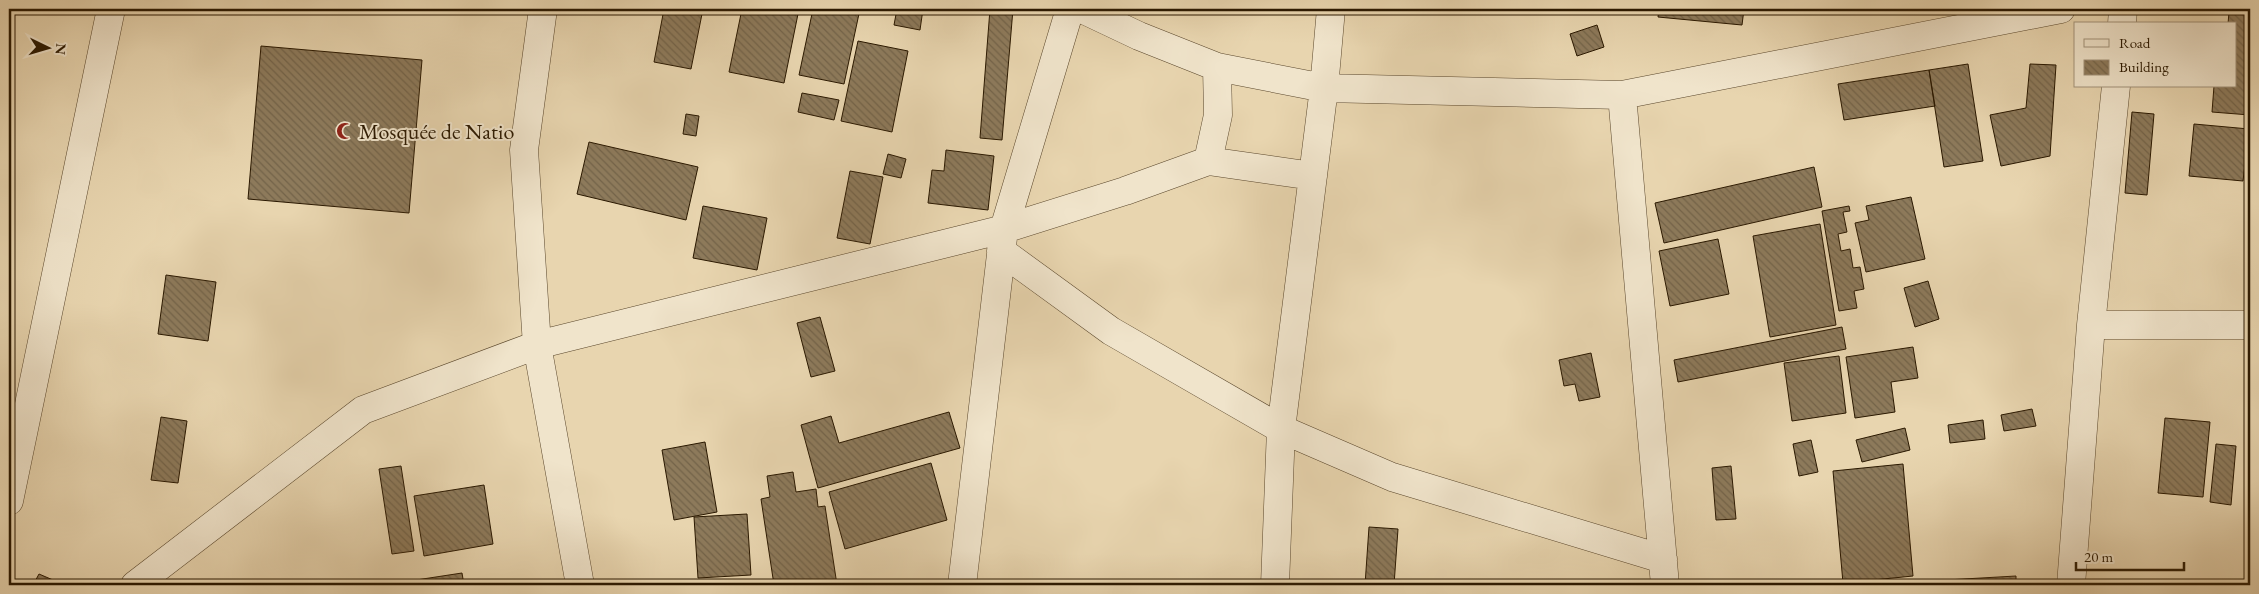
<svg xmlns="http://www.w3.org/2000/svg" width="2259" height="594" font-family="'EB Garamond',serif">
	<defs>
		<pattern id="building-back-hatch" width="6" height="6" patternUnits="userSpaceOnUse" patternTransform="scale(1.25)"><rect width="6" height="6" fill="#8d7a5b"/><path d="M-1 5l2 2M0 0l6 6M5-1l2 2" fill="none" stroke="#736349"/></pattern>
	</defs>
	<rect width="100%" height="100%" fill="#e8d5af"/>
	<filter id="stains"><feTurbulence type="fractalNoise" baseFrequency=".004" numOctaves="4"/><feColorMatrix values="0 0 0 0 .2 0 0 0 0 .09 0 0 0 0 .02 0 0 0 .5 -.17"/></filter>
	<radialGradient id="worn" r=".72"><stop offset=".6" stop-color="#630" stop-opacity="0"/><stop offset="1" stop-color="#630" stop-opacity=".3"/></radialGradient>
	<path fill="url(#building-back-hatch)" stroke="#2a1800" d="M664 9H703L691 69 654 62Z
		M742 9H799L784 83 729 72Z
		M813 9H860L844 84 799 75Z
		M897 9H923L920 30 894 25Z
		M990 9H1013L1002 140 980 138Z
		M1659 9H1744L1742 25 1658 17Z
		M2222 9H2250V115L2212 112 2214 86H2235V24H2228L2229 12 2222 11Z
		M1597 25 1604 47 1577 56 1570 34Z
		M858 41 908 51 892 132 841 121Z
		M261 46 422 60 409 213 248 199Z
		M1968 64 1983 161 1944 167 1929 70Z
		M2030 64 2056 65 2050 156 2001 166 1990 115 2026 108Z
		M1929 70 1935 106 1844 120 1838 84Z
		M802 93 839 100 834 120 798 112Z
		M2132 112 2154 114 2147 195 2125 193Z
		M686 114 699 116 696 136 683 134Z
		M2194 124 2249 129 2243 181 2189 176Z
		M589 142 698 167 686 220 577 194Z
		M946 150 994 156 988 210 928 203 932 170 944 171Z
		M888 154 906 159 901 178 883 174Z
		M1814 167 1822 207 1664 243 1655 203Z
		M850 171 883 177 870 244 837 238Z
		M1911 197 1925 259 1866 272 1855 223 1869 220 1866 206Z
		M703 206 767 218 757 270 693 258Z
		M1849 206 1850 211 1843 212 1847 232 1838 234 1841 251 1850 249 1853 268 1860 267 1864 289 1854 291 1857 308 1839 311 1822 211Z
		M1820 224 1836 325 1770 337 1753 236Z
		M1718 239 1729 294 1670 306 1659 251Z
		M166 275 216 282 208 341 158 334Z
		M1928 281 1939 319 1915 327 1904 288Z
		M820 317 835 371 811 377 797 323Z
		M1842 327 1846 349 1678 382 1674 360Z
		M1913 347 1918 378 1891 382 1895 412 1855 418 1846 357Z
		M1591 353 1600 397 1579 401 1575 384 1564 386 1559 360Z
		M1839 356 1846 413 1792 421 1784 363Z
		M2032 409 2036 426 2004 431 2001 415Z
		M949 412 960 448 818 488 801 425 831 416 839 443Z
		M161 417 187 421 178 483 151 480Z
		M2165 418 2210 422 2203 497 2158 493Z
		M1983 420 1985 439 1950 443 1948 425Z
		M1905 428 1910 450 1862 462 1856 440Z
		M1811 440 1818 472 1799 476 1793 444Z
		M705 442 717 512 674 520 662 450Z
		M2216 444 2236 446 2231 505 2210 502Z
		M931 463 947 520 845 549 829 492Z
		M1903 464 1913 576 1843 583 1833 471Z
		M401 466 414 551 392 554 379 469Z
		M1731 466 1736 519 1716 520 1712 468Z
		M793 472 796 492 816 489 818 507 825 506 837 585H774L761 499 770 497 767 476Z
		M484 485 493 544 424 556 414 496Z
		M747 514 751 575 698 578 694 517Z
		M1369 527 1398 529 1394 585H1365Z
		M462 573 464 585H390V584Z
		M39 574 60 583 59 585H33Z
		M2016 576V585H1859Z"/>
	<g fill="none" stroke-linecap="round" stroke-linejoin="round">
		<g stroke="#5a472c" stroke-width="29">
			<path id="minor" d="M543 9 524 150 537 345 580 585
				M1082 9 1139 36 1217 67 1324 88 1622 95 2061 9
				M2122 24 2123 9
				M1622 95 1665 585
				M1208 161 1218 115 1217 67
				M1001 251 1111 331 1281 429 1392 477 1663 559
				M2091 325H2250
				M9 501 111 9
				M135 585 363 410 537 345 1004 229 1125 191 1208 161 1313 176
				M962 585 1004 229 1070 9
				M1275 585 1281 429 1324 88 1331 9
				M2071 585 2091 325 2116 86"/>
		</g>
		<use href="#minor" stroke="#f0e4cb" stroke-width="28"/>
	</g>
	<defs>
		<g id="mosque-bare" transform="scale(1.35)"><path d="M3.5-4.9A6 6 0 1 0 3.5 4.9A5 5 0 1 1 3.5-4.9Z" fill="#8f2418" stroke="#f0e4cb" stroke-width="2.5" paint-order="stroke"/></g>
	</defs>
	<g fill-rule="evenodd">
		<use href="#mosque-bare" x="345" y="131"/>
	</g>
	<g text-anchor="middle" dominant-baseline="central" stroke-width="4" stroke-linejoin="round" paint-order="stroke">
		<g font-size="22" fill="#2a1800" stroke="#f0e4cb" text-anchor="start">
			<text x="359" y="131">Mosquée de Natio</text>
		</g>
	</g>
	<rect width="2259" height="594" fill="none" stroke="#e8d5af" stroke-width="30"/>
	<rect x="10" y="10" width="2239" height="574" fill="none" stroke="#2a1800" stroke-width="2.5"/>
	<rect x="15" y="15" width="2229" height="564" fill="none" stroke="#2a1800"/>
	<rect x="2074" y="22" width="162" height="65" fill="#f0e4cb" stroke="#a1927a"/>
	<rect x="2084" y="39" width="25" height="8" fill="#f0e4cb" stroke="#a1927a"/>
	<text x="2119" y="48" font-size="15" fill="#2a1800">Road</text>
	<rect x="2084" y="60" width="25" height="15" fill="url(#building-back-hatch)" stroke="#a1927a"/>
	<text x="2119" y="72" font-size="15" fill="#2a1800">Building</text>
	<g transform="translate(48 48) rotate(95)" stroke="#f0e4cb" stroke-width="4" paint-order="stroke">
	<path d="M0-4L9 19L0 12L-9 19Z" fill="#2a1800"/>
	<text y="-8" font-size="14" font-weight="bold" text-anchor="middle" fill="#2a1800">N</text>
	</g>
	<path d="M2076 562v8h108v-8" fill="none" stroke="#2a1800" stroke-width="2.5"/>
	<text x="2084" y="562" font-size="15" fill="#2a1800" stroke="#f0e4cb" stroke-width="4" paint-order="stroke">20 m</text>
	<rect width="100%" height="100%" filter="url(#stains)"/>
	<rect width="100%" height="100%" fill="url(#worn)"/>
</svg>
